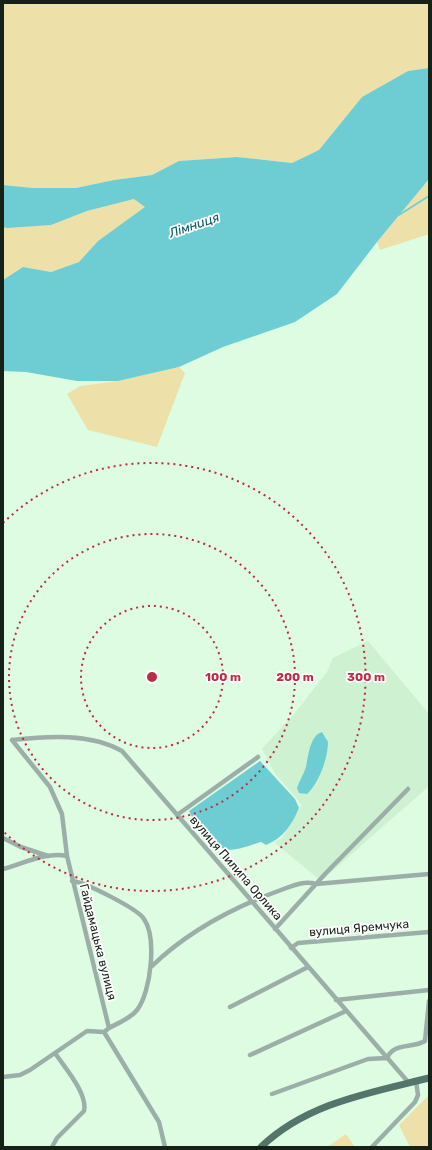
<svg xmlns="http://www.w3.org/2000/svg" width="432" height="1150" font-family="Rubik,sans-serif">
	<rect width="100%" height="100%" fill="#defce2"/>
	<path fill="#cdf1d1" d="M368 641 429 714V786L321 881 274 842 282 838 302 805 274 772 262 749 294 714 327 672 333 658Z"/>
	<path fill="#ede0a8" d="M3 3H429V68L408 71 362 97 319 150 292 163 237 157 180 161 152 175 114 180 76 188H33L3 185Z
		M429 179V234L380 250 377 242Z
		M134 199 146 207 98 241 79 262 51 272 23 267 3 280V227L51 225 87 211Z
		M179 367 185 373 157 447 88 430 67 394 80 386 118 381Z
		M429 1095V1147H410L399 1125Z
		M346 1134 355 1147H327Z"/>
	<path fill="#6ecdd3" d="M429 68V179L377 242 337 294 295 322 223 347 179 367 118 381H77L26 372 3 371V280L23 267 51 272 79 262 98 241 145 207 134 199 87 211 51 225 7 228 3 227V185L33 188H76L114 180 152 175 179 161 237 157 292 163 319 150 362 97 408 71Z
		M322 732 328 742C328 758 319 783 307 794L299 793 297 788C299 781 304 774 306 767 308 757 310 735 322 732Z
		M260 761 295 799 299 808C292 825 283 838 266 845L261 842C244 847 223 858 213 839 200 834 195 823 189 811Z"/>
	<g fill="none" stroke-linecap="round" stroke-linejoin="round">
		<path stroke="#6ecdd3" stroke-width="1.5" d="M399 215 429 196"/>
		<path stroke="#9caea8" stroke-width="4.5" d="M12 740C48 736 90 733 122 751L409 1083
			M12 740 50 787 62 814 67 856 109 1028 104 1032
			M177 815 258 757
			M3 838 21 847 48 856
			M3 869C22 864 47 851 67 856
			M72 881C85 882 138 909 144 919 157 938 151 992 137 1010 130 1019 118 1023 109 1028
			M275 929 326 873 408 789
			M291 948 298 943 429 932
			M151 967C187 932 234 907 281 890 292 886 304 880 316 884L429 874
			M336 1000 429 990
			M230 1007 308 967
			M104 1032 159 1122 165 1147
			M250 1055 346 1011
			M3 1077 20 1075 30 1070 87 1031 104 1032
			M272 1094 368 1059 387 1058C394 1042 412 1049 425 1041L429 1001
			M52 1147 57 1138 84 1111C88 1094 65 1068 55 1053
			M372 1147 415 1102 418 1095 416 1081"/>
		<path stroke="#54756b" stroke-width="7" d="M261 1147C307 1103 369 1093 429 1078"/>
	</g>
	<g fill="none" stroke="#bc2c43" stroke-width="2" stroke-dasharray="2 4">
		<circle cx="152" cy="677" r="71"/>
		<circle cx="152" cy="677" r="143"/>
		<path d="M3 523A214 214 0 1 1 3 831"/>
	</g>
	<g text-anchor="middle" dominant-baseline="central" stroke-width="3.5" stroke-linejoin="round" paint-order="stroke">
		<g font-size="12" fill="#162118" stroke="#fff">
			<text transform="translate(236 868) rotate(49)">вулиця Пилипа Орлика</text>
			<text transform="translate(359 928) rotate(-5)">вулиця Яремчука</text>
			<text transform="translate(98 942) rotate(76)">Гайдамацька вулиця</text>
		</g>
		<g font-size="13" font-style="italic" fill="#025b60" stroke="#fff">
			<text transform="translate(194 225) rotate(-19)">Лімниця</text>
		</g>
	</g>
	<circle cx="152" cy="677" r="6" fill="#bc2c43" stroke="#fff" stroke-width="2"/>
	<g font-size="12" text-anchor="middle" font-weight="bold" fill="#bc2c43" stroke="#fff" stroke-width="3.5" stroke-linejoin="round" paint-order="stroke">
		<text x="223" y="681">100 m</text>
		<text x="295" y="681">200 m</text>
		<text x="366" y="681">300 m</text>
	</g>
	<rect width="432" height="1150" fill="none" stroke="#162118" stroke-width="8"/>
</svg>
